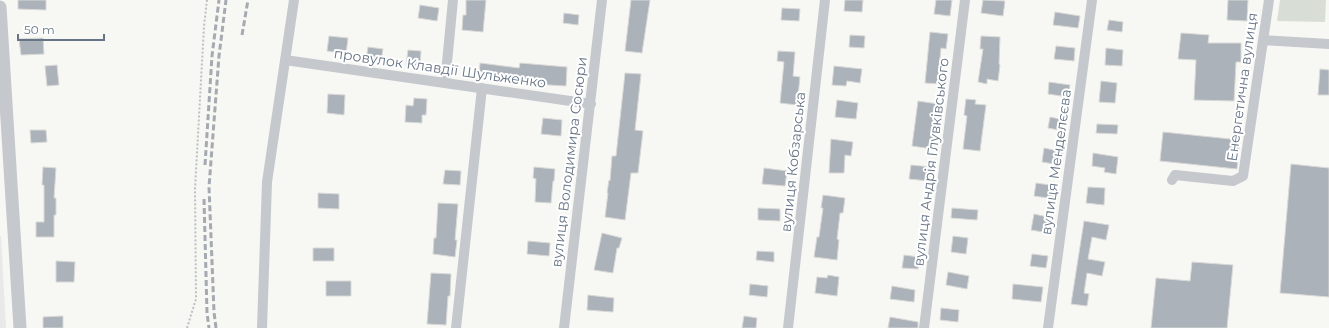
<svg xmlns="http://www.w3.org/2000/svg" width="1329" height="328" font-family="Montserrat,sans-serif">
	<rect width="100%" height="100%" fill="#f7f7f4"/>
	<path fill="#e8e9e8" d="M0 236H1L6 328H0Z"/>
	<path fill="#d8ded5" d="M1280 0H1326L1325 22 1277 21Z"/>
	<path fill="#acb2b9" stroke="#d9d9d7" d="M18 0H46V10L18 9Z
		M466 0H486L483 32 462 30 463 15H466Z
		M631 0H650L642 53 625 51Z
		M845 0H863L862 12 844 11Z
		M936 0H952L950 16 934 14Z
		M983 0 1005 1 1003 16 981 13Z
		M1228 0H1248L1247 21 1227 20Z
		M420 5 439 8 437 21 418 18Z
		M782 8 800 9 799 21 781 20Z
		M1055 12 1080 16 1078 28 1053 25Z
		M564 13 579 15 578 25 563 23Z
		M1109 20 1123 22 1122 32 1107 30Z
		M930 32 948 34 946 49 941 48 939 68H943L941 84 925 83Z
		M1181 33 1209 35 1208 43H1241V62H1236L1234 101 1194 100 1196 60 1178 59Z
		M850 35 865 36 864 48 849 47Z
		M329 36 348 38 346 54 327 51Z
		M981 36 1000 37 999 64 1000 65 998 81 987 79V84L978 82 983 49H980Z
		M43 38 44 54 21 55 19 39Z
		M1056 46 1075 48 1074 61 1054 59Z
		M368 47 383 49 381 62 366 59Z
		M1106 48 1123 50 1122 66 1105 65Z
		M408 50 421 51 420 67 406 65Z
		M778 51 795 52 793 76 800 77 797 105 780 103 784 62 777 61Z
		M480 63 519 68 520 63 567 67 566 86 518 83 479 77Z
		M57 65 59 85 47 86 45 66Z
		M834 66 862 69 860 83 847 81 846 86 832 85Z
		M1320 69 1329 70V95H1318Z
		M625 73 641 74 635 130 643 131 638 173H631L625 220 605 217 608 193H607L609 180 610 181 612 156H616Z
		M1101 81 1117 83 1115 103 1099 102Z
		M1049 82 1070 85 1068 97 1048 94Z
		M328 94 345 95 344 115 327 113Z
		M414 98 427 99 426 115H422V123L405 122 406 105 413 106Z
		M966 99 976 100 975 104 986 105 980 151 963 149 967 116 964 115Z
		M837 100 858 103 856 119 835 117Z
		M918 101 938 104 932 149 912 146Z
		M1050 117 1065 120 1063 131 1048 128Z
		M543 118 562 120 561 136 541 134Z
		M1097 124 1118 125 1117 134 1096 133Z
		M30 130H46L47 142 31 143Z
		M1163 132 1240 140 1237 169 1160 161Z
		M831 139 853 142 851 156 845 155 844 173H829Z
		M1044 148 1063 152 1060 165 1042 162Z
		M1093 153 1118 157 1116 174 1104 172 1105 168 1092 166Z
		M1291 164 1329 168V297L1280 293Z
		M911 165 931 167 929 181 909 179Z
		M43 167 56 168 54 198H56V215H54V237H36V222H44V185H42Z
		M534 167 555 169 554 181H553L551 203 535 202 536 179 533 178Z
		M764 168 787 171 785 186 762 184Z
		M445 170 461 171 460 185 443 184Z
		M1036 183 1057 186 1055 199 1034 196Z
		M1088 187 1105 188 1104 205 1086 203Z
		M318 193 339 194V209L318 208Z
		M823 195 845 198 843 213H840L837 239 839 240 837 260 814 257 817 237H819L823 208H821Z
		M438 203 458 204 455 240H457L455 257 433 254 434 238H436Z
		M758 208 780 209V221L758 220Z
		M952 208 978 210 977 220 951 218Z
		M1034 214 1052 218 1049 233 1031 230Z
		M1084 221 1109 225 1106 240 1092 237 1088 259 1105 262 1102 276 1087 273 1084 293 1089 294 1087 306 1071 304Z
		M602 233 622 238 619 248H617L613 273 594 270Z
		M953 236 968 238 966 254 951 252Z
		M528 241 550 243 549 256 527 254Z
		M313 248H334V261H313Z
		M757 251 774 252V262L756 260Z
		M1032 254 1048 256 1046 268 1030 266Z
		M904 255 919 257 918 269 902 268Z
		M56 261 75 262 74 282H56Z
		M1192 262 1233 265 1227 328H1151L1156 278 1190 281Z
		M948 272 969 276 967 289 946 285Z
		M431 273 451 274 450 296H448L446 325 427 324Z
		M828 275 839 277 837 296 815 293 817 277 827 278Z
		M326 281H351V296H326Z
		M750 284 768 286 767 297 749 295Z
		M1013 284 1043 287 1041 302 1012 299Z
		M892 286 915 290 914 302 890 299Z
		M588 295 614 298 613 312 587 310Z
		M941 308 959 310 958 322 940 320Z
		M63 316V328H43V317Z
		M744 316 757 318 756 328H742Z
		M890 317 918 322V328H888Z"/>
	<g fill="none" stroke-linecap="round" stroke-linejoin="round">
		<path stroke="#bdbfc1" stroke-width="2" stroke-dasharray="2 2" stroke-linecap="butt" d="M187 328 196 299 195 189 204 26 207 0"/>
		<path stroke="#c5c8cc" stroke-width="10" d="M1263 40 1329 44
			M285 60 591 104
			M445 83 453 0
			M1172 180 1175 175 1233 181 1243 176 1269 0
			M262 328 267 182 294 0
			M456 328 482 88
			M564 328 602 0
			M788 328 825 0
			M924 328 965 0
			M1048 328 1092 0"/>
		<path stroke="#c5c8cc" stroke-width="13" d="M0 7 20 328"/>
		<path stroke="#a5aab1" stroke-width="3" stroke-dasharray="6 3" stroke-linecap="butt" d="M242 35 248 0
			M205 165 212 56 219 0
			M204 199 207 313 209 328
			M216 328 214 312 209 187 219 56 226 0"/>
	</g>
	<g text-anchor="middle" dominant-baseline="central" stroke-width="4" stroke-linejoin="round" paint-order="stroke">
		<g font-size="14" fill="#667485" stroke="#fff">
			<text transform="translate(440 68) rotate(8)">провулок Клавдії Шульженко</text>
			<text transform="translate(1242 87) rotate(-82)">Енергетична вулиця</text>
			<text transform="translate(569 162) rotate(-83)">вулиця Володимира Сосюри</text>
			<text transform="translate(793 162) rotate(-84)">вулиця Кобзарська</text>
			<text transform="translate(931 162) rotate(-83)">вулиця Андрія Глувківського</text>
			<text transform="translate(1056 162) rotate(-82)">вулиця Менделєєва</text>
		</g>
	</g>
	<path d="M18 34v6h86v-6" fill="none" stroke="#667485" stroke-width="2"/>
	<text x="24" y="34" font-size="12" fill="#667485" stroke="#ffffff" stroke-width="3" paint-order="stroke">50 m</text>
</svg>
